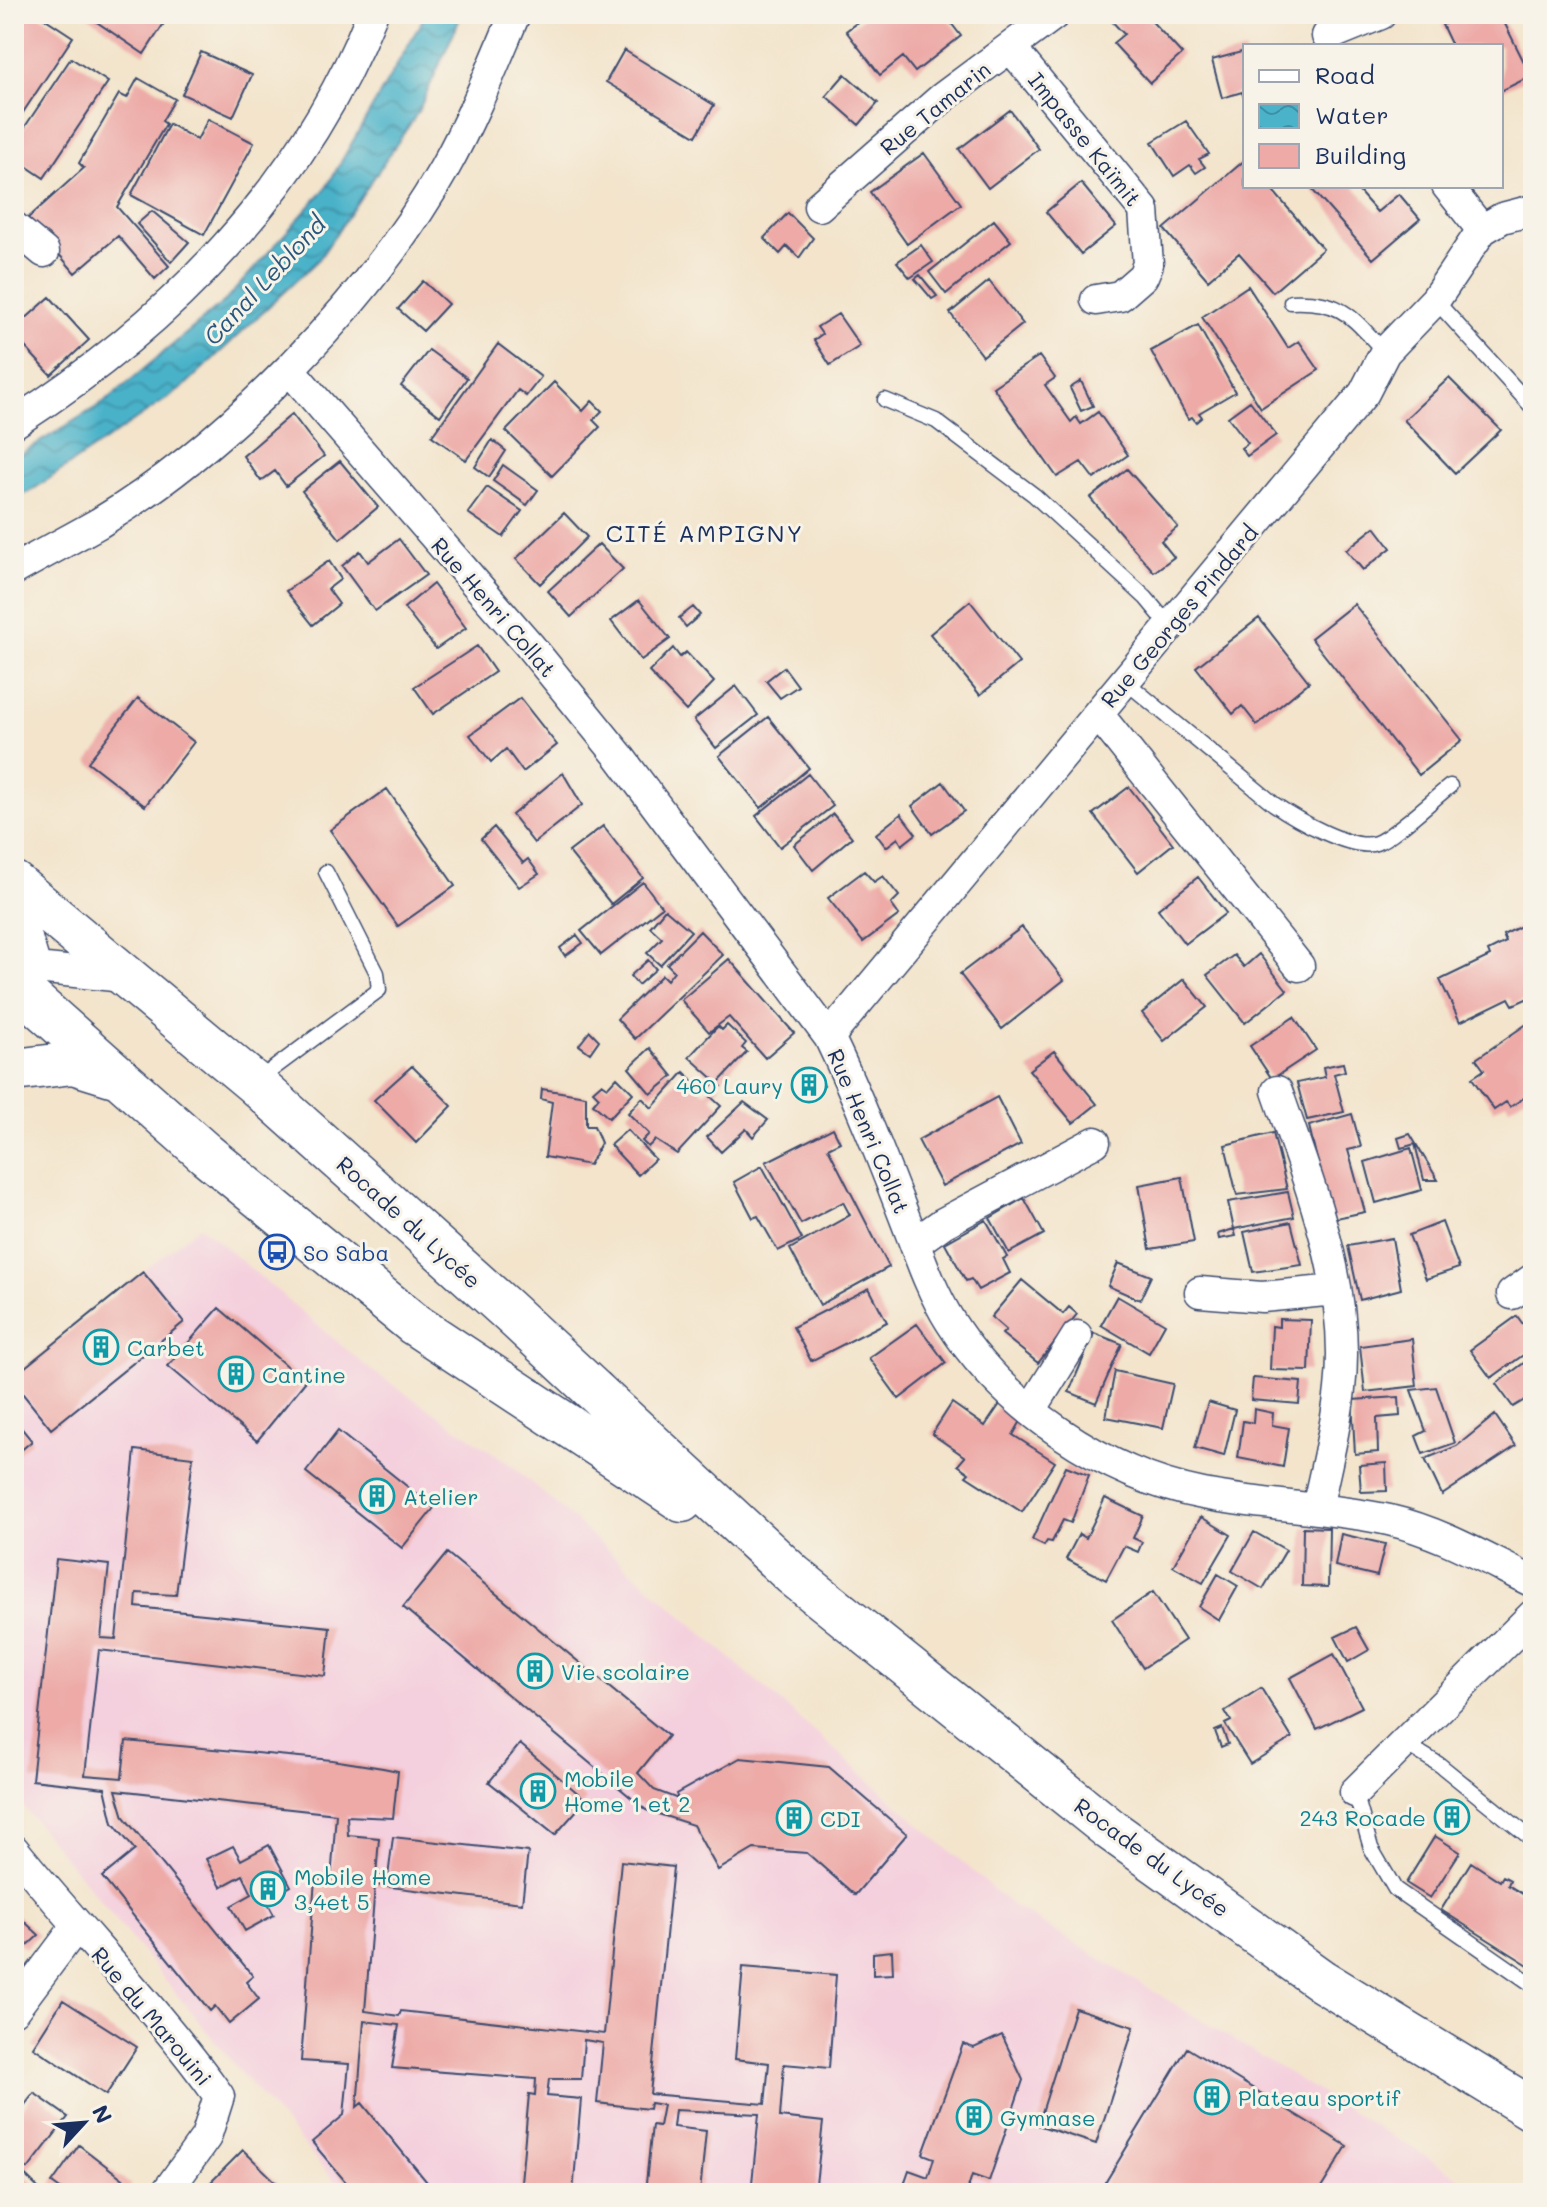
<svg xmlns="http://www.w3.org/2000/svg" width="1547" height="2207" font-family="Mali,sans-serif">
	<defs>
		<pattern id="water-waves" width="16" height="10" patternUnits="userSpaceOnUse" patternTransform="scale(2)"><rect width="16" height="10" fill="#4ab2c9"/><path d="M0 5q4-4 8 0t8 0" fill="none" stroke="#3d91a6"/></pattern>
	</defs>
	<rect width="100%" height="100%" fill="#f7f3e8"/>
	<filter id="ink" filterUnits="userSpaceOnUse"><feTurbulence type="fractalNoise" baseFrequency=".0125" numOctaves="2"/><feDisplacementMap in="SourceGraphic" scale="16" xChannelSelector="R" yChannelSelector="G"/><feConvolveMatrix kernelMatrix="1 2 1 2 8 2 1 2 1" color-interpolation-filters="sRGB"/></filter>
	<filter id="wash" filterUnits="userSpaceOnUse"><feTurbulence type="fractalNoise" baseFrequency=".006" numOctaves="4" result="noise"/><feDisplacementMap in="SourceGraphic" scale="32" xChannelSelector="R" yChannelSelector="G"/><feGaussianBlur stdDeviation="1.8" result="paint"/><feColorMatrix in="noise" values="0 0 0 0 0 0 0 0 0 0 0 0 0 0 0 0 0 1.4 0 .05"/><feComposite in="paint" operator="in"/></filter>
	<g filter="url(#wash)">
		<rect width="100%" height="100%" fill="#f3e4cb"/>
		<path fill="#f4cfdd" d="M200 1226 371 1370 510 1464 1010 1904 1485 2193H345L240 2072 14 1795V1376Z"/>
		<path fill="url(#water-waves)" stroke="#327094" stroke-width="2" d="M426 14H462L418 112 319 259 181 389 31 491 14 499V458L106 401 226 300 326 188Z"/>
		<g id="blocks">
			<path fill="#edaaa7" d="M14 14H38L73 37 14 126Z
				M85 14H170L144 54Z
				M868 14H944L961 36 915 72 903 57 880 75 846 31Z
				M1105 14H1145L1182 54 1150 83 1113 43 1124 34Z
				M1464 14H1500L1531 76 1501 91V46H1452L1442 25Z
				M624 50 714 105 696 136 606 82Z
				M1245 51V101L1242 92 1222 98 1212 60Z
				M201 52 252 75 233 117 182 94Z
				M71 58 108 82 44 178 14 158V143Z
				M845 74 878 103 859 125 826 96Z
				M138 78 175 99 162 121 166 124 117 207 169 266 155 279 118 236 75 273 28 218 84 168 79 163 119 94 127 98Z
				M1010 110 1039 149 988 188 959 149Z
				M208 119 254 143 204 235 131 195 169 124 197 140Z
				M1186 121 1209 154 1199 159 1205 167 1196 173 1190 165 1174 176 1152 142Z
				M924 153 961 204 907 244 870 192Z
				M1245 160V186H1269L1323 249 1273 292 1239 253 1208 280 1164 229Z
				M1081 183 1116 226 1081 254 1046 212Z
				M1309 186H1354L1377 212 1399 194 1420 219 1373 259Z
				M152 211 189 242 171 262 137 224Z
				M788 213 813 238 799 258 787 246 780 254 764 238Z
				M994 220 1011 241 946 294 929 272Z
				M921 245 933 262 910 278 897 262Z
				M920 275 937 296 932 299 915 279Z
				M423 281 448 304 423 331 398 309Z
				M989 281 1023 324 983 356 950 313Z
				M1248 286 1288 348 1299 341 1319 370 1261 408 1202 317Z
				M50 297 89 340 51 375 14 335V329Z
				M838 314 860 346 830 365 814 340 822 334 817 327Z
				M1198 325 1235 392 1199 413 1202 417 1196 422 1192 417 1188 419 1151 351Z
				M498 344 541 377 526 396 518 390 466 460 432 436Z
				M429 350 467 378 440 416 401 386Z
				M1039 356 1055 378 1045 385 1071 422 1076 417 1081 424 1098 412 1128 455 1094 479 1081 462 1057 477 993 387Z
				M1449 378 1501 430 1455 473 1404 420Z
				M1081 381 1093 406 1081 411 1070 388Z
				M554 382 583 411 592 401 602 411 593 420 600 427 552 476 506 431Z
				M1250 401 1276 435 1247 456 1241 448 1248 443 1228 417Z
				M292 414 324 456 286 486 275 471 261 481 243 456Z
				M492 440 506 451 489 477 475 467Z
				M340 461 378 507 340 539 302 491Z
				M503 465 538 490 527 505 493 481Z
				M1127 469 1178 527 1161 541 1174 557 1154 572 1090 498Z
				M487 487 522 511 503 537 468 513Z
				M564 513 587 537 540 584 516 559Z
				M1375 527 1391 548 1363 570 1346 550Z
				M399 539 426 575 375 611 342 566 360 551 368 562Z
				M599 544 623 569 571 617 548 591Z
				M329 561 341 579 328 589 339 604 313 625 286 591Z
				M433 584 466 628 436 649 404 608Z
				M639 600 670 639 641 660 611 621Z
				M970 601 1019 663 980 695 930 634Z
				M1354 604 1462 740 1419 775 1311 638Z
				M693 607 700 615 686 627 679 618Z
				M1259 618 1309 682 1257 725 1242 706 1233 714 1196 667Z
				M477 646 495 672 433 714 414 687Z
				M673 648 680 657 686 652 714 682 686 711 649 672Z
				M784 667 798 686 780 698 766 681Z
				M736 686 758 715 716 748 694 720Z
				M138 698 194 742 145 806 88 762Z
				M520 698 557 745 523 772 506 749 491 762 470 735Z
				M768 717 809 768 761 808 719 756Z
				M563 773 582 805 534 843 512 815Z
				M808 774 833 806 780 847 756 816Z
				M943 782 964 811 932 834 912 806Z
				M1129 787 1173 844 1138 872 1093 814Z
				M387 789 455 886 398 926 330 830Z
				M833 814 852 837 813 870 794 845Z
				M901 814 916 834 902 845 898 838 886 847 876 834Z
				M603 826 643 878 611 904 569 852Z
				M494 827 523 863 528 859 539 874 519 887 481 839Z
				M864 871 874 882 883 876 899 896 891 904 899 915 863 942 828 898Z
				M1198 877 1226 913 1185 944 1158 909Z
				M643 882 662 907 601 955 581 931Z
				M665 909 691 931 660 965 647 953 662 938 650 927Z
				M1533 920V987L1529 988 1533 996 1513 1005 1509 998 1460 1022 1440 980 1490 956 1488 951 1506 942 1503 935Z
				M1022 927 1064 980 1002 1029 960 974Z
				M700 931 723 955 635 1039 617 1019 662 975 667 980 674 971 667 964Z
				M577 935 583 943 565 956 560 948Z
				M1259 954 1287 990 1245 1023 1207 975 1234 955 1244 967Z
				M729 959 794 1033 765 1058 729 1017 709 1032 681 1000Z
				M648 960 656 969 638 985 630 976Z
				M1184 979 1207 1007 1164 1041 1142 1013Z
				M1294 1017 1316 1050 1272 1079 1250 1046Z
				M1531 1021 1533 1092 1510 1107 1506 1102 1494 1110 1472 1078 1484 1070 1476 1059Z
				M727 1025 746 1043 742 1048 747 1052 718 1083 721 1086 711 1097 721 1106 677 1154 655 1140 648 1147 642 1141 649 1134 628 1113 642 1098 652 1108 684 1072 705 1092 716 1081 689 1057 718 1026 722 1030Z
				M590 1031 599 1040 590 1053 579 1045Z
				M650 1048 673 1076 651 1094 629 1068Z
				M1054 1051 1097 1104 1073 1123 1029 1070Z
				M1343 1063 1345 1071 1334 1074 1344 1112 1307 1120 1297 1083 1325 1077 1323 1067Z
				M412 1066 452 1106 416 1143 374 1100Z
				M811 1071 824 1085 807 1099 795 1085Z
				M617 1077 633 1093 609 1118 593 1104 599 1097 593 1091 602 1083 608 1087Z
				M542 1089 586 1096V1126H594L601 1143 589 1165 545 1157 552 1102 541 1099Z
				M997 1097 1021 1144 942 1186 918 1140Z
				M744 1102 768 1120 753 1137 746 1129 721 1152 707 1137Z
				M1352 1114 1361 1147 1348 1150 1365 1212 1331 1219 1309 1126Z
				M833 1128 840 1142 828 1148 889 1267 820 1305 790 1249 850 1215 843 1202 801 1224 766 1162Z
				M627 1130 655 1159 638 1175 610 1145Z
				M1273 1133 1287 1189 1237 1195 1225 1145Z
				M1410 1134 1416 1144 1438 1180H1424L1415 1144 1401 1148 1398 1138Z
				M1411 1148 1422 1190 1376 1203 1365 1162Z
				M762 1166 802 1239 778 1251 758 1216 753 1218 734 1182Z
				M1182 1177 1194 1242 1150 1249 1139 1185Z
				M1288 1192 1294 1217 1234 1229 1236 1236 1219 1239 1218 1234 1234 1229 1228 1202Z
				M1024 1198 1044 1234 1009 1253 990 1218Z
				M986 1220 1007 1257 1003 1259 1010 1273 978 1290 971 1279 966 1281 945 1243Z
				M1291 1222 1302 1265 1253 1272 1244 1232Z
				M1442 1222 1459 1268 1426 1279 1409 1235Z
				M1392 1238 1401 1289 1360 1300 1348 1246Z
				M1118 1263 1151 1276 1140 1300 1108 1286Z
				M143 1272 184 1322 51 1429 14 1383V1376Z
				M1022 1280 1063 1314 1069 1307 1077 1314 1038 1363 1002 1334 1006 1330 991 1317Z
				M869 1288 887 1322 811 1361 793 1327Z
				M1117 1296 1165 1324 1149 1353 1101 1325Z
				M219 1308 305 1382 257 1441 168 1366Z
				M1517 1316 1533 1338V1348L1491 1378 1470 1350Z
				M1279 1319 1311 1320 1309 1371 1270 1370 1272 1326 1279 1327Z
				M917 1324 946 1363 899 1399 869 1358Z
				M1094 1333 1122 1344 1096 1403 1069 1392Z
				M1412 1339 1417 1386 1365 1392 1360 1346Z
				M1533 1356V1395L1513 1407 1496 1384Z
				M1115 1371 1173 1384 1163 1428 1106 1417Z
				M1253 1378 1301 1382 1299 1404 1251 1400Z
				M1436 1387 1455 1443 1423 1454 1416 1436 1426 1431 1411 1390Z
				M1399 1397 1400 1416 1377 1418 1378 1452 1355 1454 1352 1400Z
				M1208 1402 1235 1410 1224 1456 1195 1448Z
				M952 1403 985 1426 1000 1404 1021 1421 1013 1435 1055 1462 1022 1512 966 1476 969 1473 958 1465 965 1457 932 1434Z
				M1254 1409 1273 1413 1272 1425 1289 1428 1283 1467 1238 1458 1243 1421 1253 1423Z
				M1495 1415 1516 1446 1442 1495 1425 1459 1457 1446Z
				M14 1419 32 1441 14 1456Z
				M338 1431 434 1508 402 1548 306 1472Z
				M135 1450 193 1457 176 1595 137 1593 136 1607 330 1627 325 1676 99 1650 85 1775 122 1778 126 1741 332 1760 383 1768 398 1771 393 1818 347 1816 348 1835 379 1838 376 1876 388 1877 393 1837 528 1852 522 1903 375 1885 365 2011 399 2016 401 2011 604 2034 621 1861 673 1867 650 2094 765 2104 769 2063 735 2059 743 1967 836 1975 829 2068 784 2064 780 2117 823 2122 815 2193H751L759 2114 675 2110 673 2127 706 2131 700 2193H645L652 2125 659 2126 663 2105 650 2103 649 2109 597 2103 603 2043 584 2040 581 2079H549L547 2096 581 2099 573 2193H520L529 2094 535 2095 536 2079 392 2068 399 2025 364 2021 357 2107 362 2103 436 2193H355L312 2142 344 2115 349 2064 301 2061 315 1879 331 1880 336 1814 116 1790 124 1817 253 1976 246 1982 259 1999 229 2024 215 2006 210 2011 102 1877 135 1850 113 1823 105 1788 32 1780 56 1559 109 1565 101 1638 116 1639Z
				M1386 1463 1387 1491 1361 1492 1359 1465Z
				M1066 1466 1089 1475 1071 1523 1063 1520 1052 1542 1047 1541 1044 1546 1032 1540Z
				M1105 1498 1143 1516 1133 1538 1142 1542 1138 1552 1124 1546 1106 1580 1066 1559 1079 1534 1086 1538Z
				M1201 1517 1231 1535 1203 1583 1173 1566Z
				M1303 1527 1329 1528 1328 1587 1302 1586Z
				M1254 1532 1286 1550 1263 1589 1232 1571Z
				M1341 1534 1385 1544 1377 1576 1335 1566Z
				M447 1553 668 1736 638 1773 654 1790 678 1799 676 1794 740 1758 829 1767 907 1834 855 1895 807 1853 754 1849 718 1870 693 1825 646 1810 403 1607Z
				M1218 1574 1238 1586 1219 1620 1199 1607Z
				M1153 1592 1185 1640 1143 1668 1112 1620Z
				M1356 1627 1369 1650 1348 1662 1335 1637Z
				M1334 1654 1362 1707 1317 1729 1290 1678Z
				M1261 1688 1292 1738 1250 1764 1225 1724 1231 1721 1225 1711Z
				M1222 1728 1228 1744 1221 1747 1215 1731Z
				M520 1744 586 1800 555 1835 489 1782Z
				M1448 1802 1466 1815 1456 1831 1437 1818Z
				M1435 1836 1460 1852 1430 1898 1406 1883Z
				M269 1845 291 1886 266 1900 274 1915 245 1931 231 1906 252 1894 243 1875 221 1887 206 1859 233 1846 241 1860Z
				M1471 1862 1500 1881 1503 1876 1510 1880 1508 1885 1526 1896 1533 1891 1527 1911 1533 1914V1968L1441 1910Z
				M14 1912 39 1935 25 1948 14 1939Z
				M892 1951 893 1974 873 1975V1953Z
				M63 2000 137 2047 106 2095 33 2047Z
				M1075 2008 1134 2027 1096 2144 1038 2125Z
				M1002 2035 1023 2080 989 2181 972 2175 968 2188 980 2193H901L909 2170 928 2177 934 2158 923 2154 963 2044 974 2048Z
				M1187 2048 1347 2146 1318 2193H1099Z
				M34 2093 68 2117 28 2169 14 2158V2119Z
				M79 2145 131 2185 125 2193H66L52 2183Z
				M243 2150 282 2188 277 2193H211L206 2187Z
				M14 2165 39 2189 45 2193H14Z"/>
		</g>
	</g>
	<g filter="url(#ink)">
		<use href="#blocks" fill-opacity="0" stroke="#3b4a6e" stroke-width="2"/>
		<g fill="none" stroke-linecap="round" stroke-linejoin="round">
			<g stroke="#3b4a6e" stroke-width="17">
				<path id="lane" d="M1435 300 1533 408
					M1291 302C1344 300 1351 317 1385 352
					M885 400 936 421 1034 495 1146 598 1170 627
					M1125 681 1274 804C1293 817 1352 852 1376 843 1393 837 1433 799 1450 786
					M258 1080 379 990 377 973 326 872
					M1404 1743 1440 1765 1533 1840
					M1355 1792 1371 1848 1395 1889 1533 1985"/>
			</g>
			<g stroke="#3b4a6e" stroke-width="33">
				<path id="street" d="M1327 36 1381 14
					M1011 48 1144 210 1148 264 1143 276 1120 296 1096 300
					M1447 186 1482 230
					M819 206 942 98 1055 14
					M14 227 44 252
					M289 369 529 645 619 756 829 1037C858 1097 882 1159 906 1221 919 1255 931 1291 950 1321 1003 1406 1105 1475 1203 1494 1265 1506 1328 1507 1389 1520 1441 1532 1486 1559 1533 1582
					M14 423C170 323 303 188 372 14
					M14 570C42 554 71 539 99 523 227 446 371 299 444 169 472 119 493 66 515 14
					M1098 714 1299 966
					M14 896 36 968 14 1000
					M36 968 124 977
					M829 1037 1364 393 1385 352 1435 300 1482 230 1502 218 1533 210
					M1277 1091C1309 1184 1352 1288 1340 1389 1336 1429 1325 1469 1317 1509
					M915 1243 943 1223 1095 1142
					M1200 1292 1262 1297 1336 1290
					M1512 1294 1533 1279
					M1031 1410 1077 1336
					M1355 1792 1533 1615
					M14 1850C81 1933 157 2009 219 2096L206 2137 166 2193
					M14 2010 76 1927"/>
			</g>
			<g stroke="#3b4a6e" stroke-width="45">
				<path id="secondary" d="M14 883 254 1083 506 1309 793 1575 1111 1830 1322 1981 1533 2110
					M14 984 206 1154 414 1324 682 1501
					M14 1070 73 1063 115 1076"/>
			</g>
			<use href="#lane" stroke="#fff" stroke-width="14"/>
			<use href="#street" stroke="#fff" stroke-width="30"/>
			<use href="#secondary" stroke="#fff" stroke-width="42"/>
		</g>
	</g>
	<defs>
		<g id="building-ring" transform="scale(1.8)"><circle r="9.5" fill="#f7f3e8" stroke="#0f9aa8" stroke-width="1.5"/><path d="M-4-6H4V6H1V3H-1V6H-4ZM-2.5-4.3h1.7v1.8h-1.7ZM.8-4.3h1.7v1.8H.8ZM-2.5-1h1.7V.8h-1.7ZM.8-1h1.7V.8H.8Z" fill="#0f9aa8"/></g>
		<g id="bus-ring" transform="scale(1.8)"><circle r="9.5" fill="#f7f3e8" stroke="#1a4fb4" stroke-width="1.5"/><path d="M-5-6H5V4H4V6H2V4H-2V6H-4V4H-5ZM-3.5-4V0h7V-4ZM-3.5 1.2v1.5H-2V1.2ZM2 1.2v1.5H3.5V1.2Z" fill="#1a4fb4"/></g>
	</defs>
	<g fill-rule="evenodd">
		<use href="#building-ring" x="809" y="1085"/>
		<use href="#bus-ring" x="277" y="1252"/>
		<use href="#building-ring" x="101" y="1347"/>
		<use href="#building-ring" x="236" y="1374"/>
		<use href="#building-ring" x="377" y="1496"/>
		<use href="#building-ring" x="535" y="1671"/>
		<use href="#building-ring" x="538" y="1791"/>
		<use href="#building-ring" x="1452" y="1817"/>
		<use href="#building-ring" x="794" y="1818"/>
		<use href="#building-ring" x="268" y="1889"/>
		<use href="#building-ring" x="1212" y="2097"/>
		<use href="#building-ring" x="974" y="2117"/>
	</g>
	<g text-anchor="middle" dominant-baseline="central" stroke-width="6" stroke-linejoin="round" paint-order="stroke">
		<g font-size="22" fill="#1b2f5e" stroke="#f7f3e8">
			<text transform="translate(935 108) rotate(-39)">Rue Tamarin</text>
			<text transform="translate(1085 139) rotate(51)">Impasse Kaïmit</text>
			<text transform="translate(494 607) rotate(49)">Rue Henri Collat</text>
			<text transform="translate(1179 616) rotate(-50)">Rue Georges Pindard</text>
			<text transform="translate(869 1131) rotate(67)">Rue Henri Collat</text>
			<text transform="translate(409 1222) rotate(42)">Rocade du Lycée</text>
			<text transform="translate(1152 1857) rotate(36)">Rocade du Lycée</text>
			<text transform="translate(152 2016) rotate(50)">Rue du Marouini</text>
		</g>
		<g font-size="22" fill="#0d838f" stroke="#f7f3e8" text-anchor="start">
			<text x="783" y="1085" text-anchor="end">460 Laury</text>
			<text x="127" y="1347">Carbet</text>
			<text x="262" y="1374">Cantine</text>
			<text x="403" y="1496">Atelier</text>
			<text x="561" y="1671">Vie scolaire</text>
			<text x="564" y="1778">Mobile<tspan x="564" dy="25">Home 1 et 2</tspan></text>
			<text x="1426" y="1817" text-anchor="end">243 Rocade</text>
			<text x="820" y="1818">CDI</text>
			<text x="294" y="1876">Mobile Home<tspan x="294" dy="25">3,4et 5</tspan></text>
			<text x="1238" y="2097">Plateau sportif</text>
			<text x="1000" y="2117">Gymnase</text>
		</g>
		<g font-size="22" fill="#164399" stroke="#f7f3e8" text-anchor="start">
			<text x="303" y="1252">So Saba</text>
		</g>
		<g font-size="24" font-style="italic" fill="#29567e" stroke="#f7f3e8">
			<text transform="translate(264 280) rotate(-47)">Canal Leblond</text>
		</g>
		<g font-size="24" letter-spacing="2" fill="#1b2f5e" stroke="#f7f3e8">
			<text x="705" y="532">CITÉ AMPIGNY</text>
		</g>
	</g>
	<rect width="1547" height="2207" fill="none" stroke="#f7f3e8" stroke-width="48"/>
	<rect x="1243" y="44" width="260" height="144" fill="#f7f3e8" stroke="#9fa5b1" stroke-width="2"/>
	<rect x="1259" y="70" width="40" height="12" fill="#ffffff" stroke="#9fa5b1" stroke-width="2"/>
	<text x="1315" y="84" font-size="24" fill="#1b2f5e">Road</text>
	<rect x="1259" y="104" width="40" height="24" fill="url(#water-waves)" stroke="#9fa5b1" stroke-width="2"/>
	<text x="1315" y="124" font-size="24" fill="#1b2f5e">Water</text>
	<rect x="1259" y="144" width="40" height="24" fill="#edaaa7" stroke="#9fa5b1" stroke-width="2"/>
	<text x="1315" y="164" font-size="24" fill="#1b2f5e">Building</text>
	<g transform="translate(84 2123) rotate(64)" stroke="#f7f3e8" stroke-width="6" paint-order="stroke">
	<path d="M0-6L14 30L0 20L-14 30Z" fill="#1b2f5e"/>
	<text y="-12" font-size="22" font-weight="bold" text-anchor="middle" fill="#1b2f5e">N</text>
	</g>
</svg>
